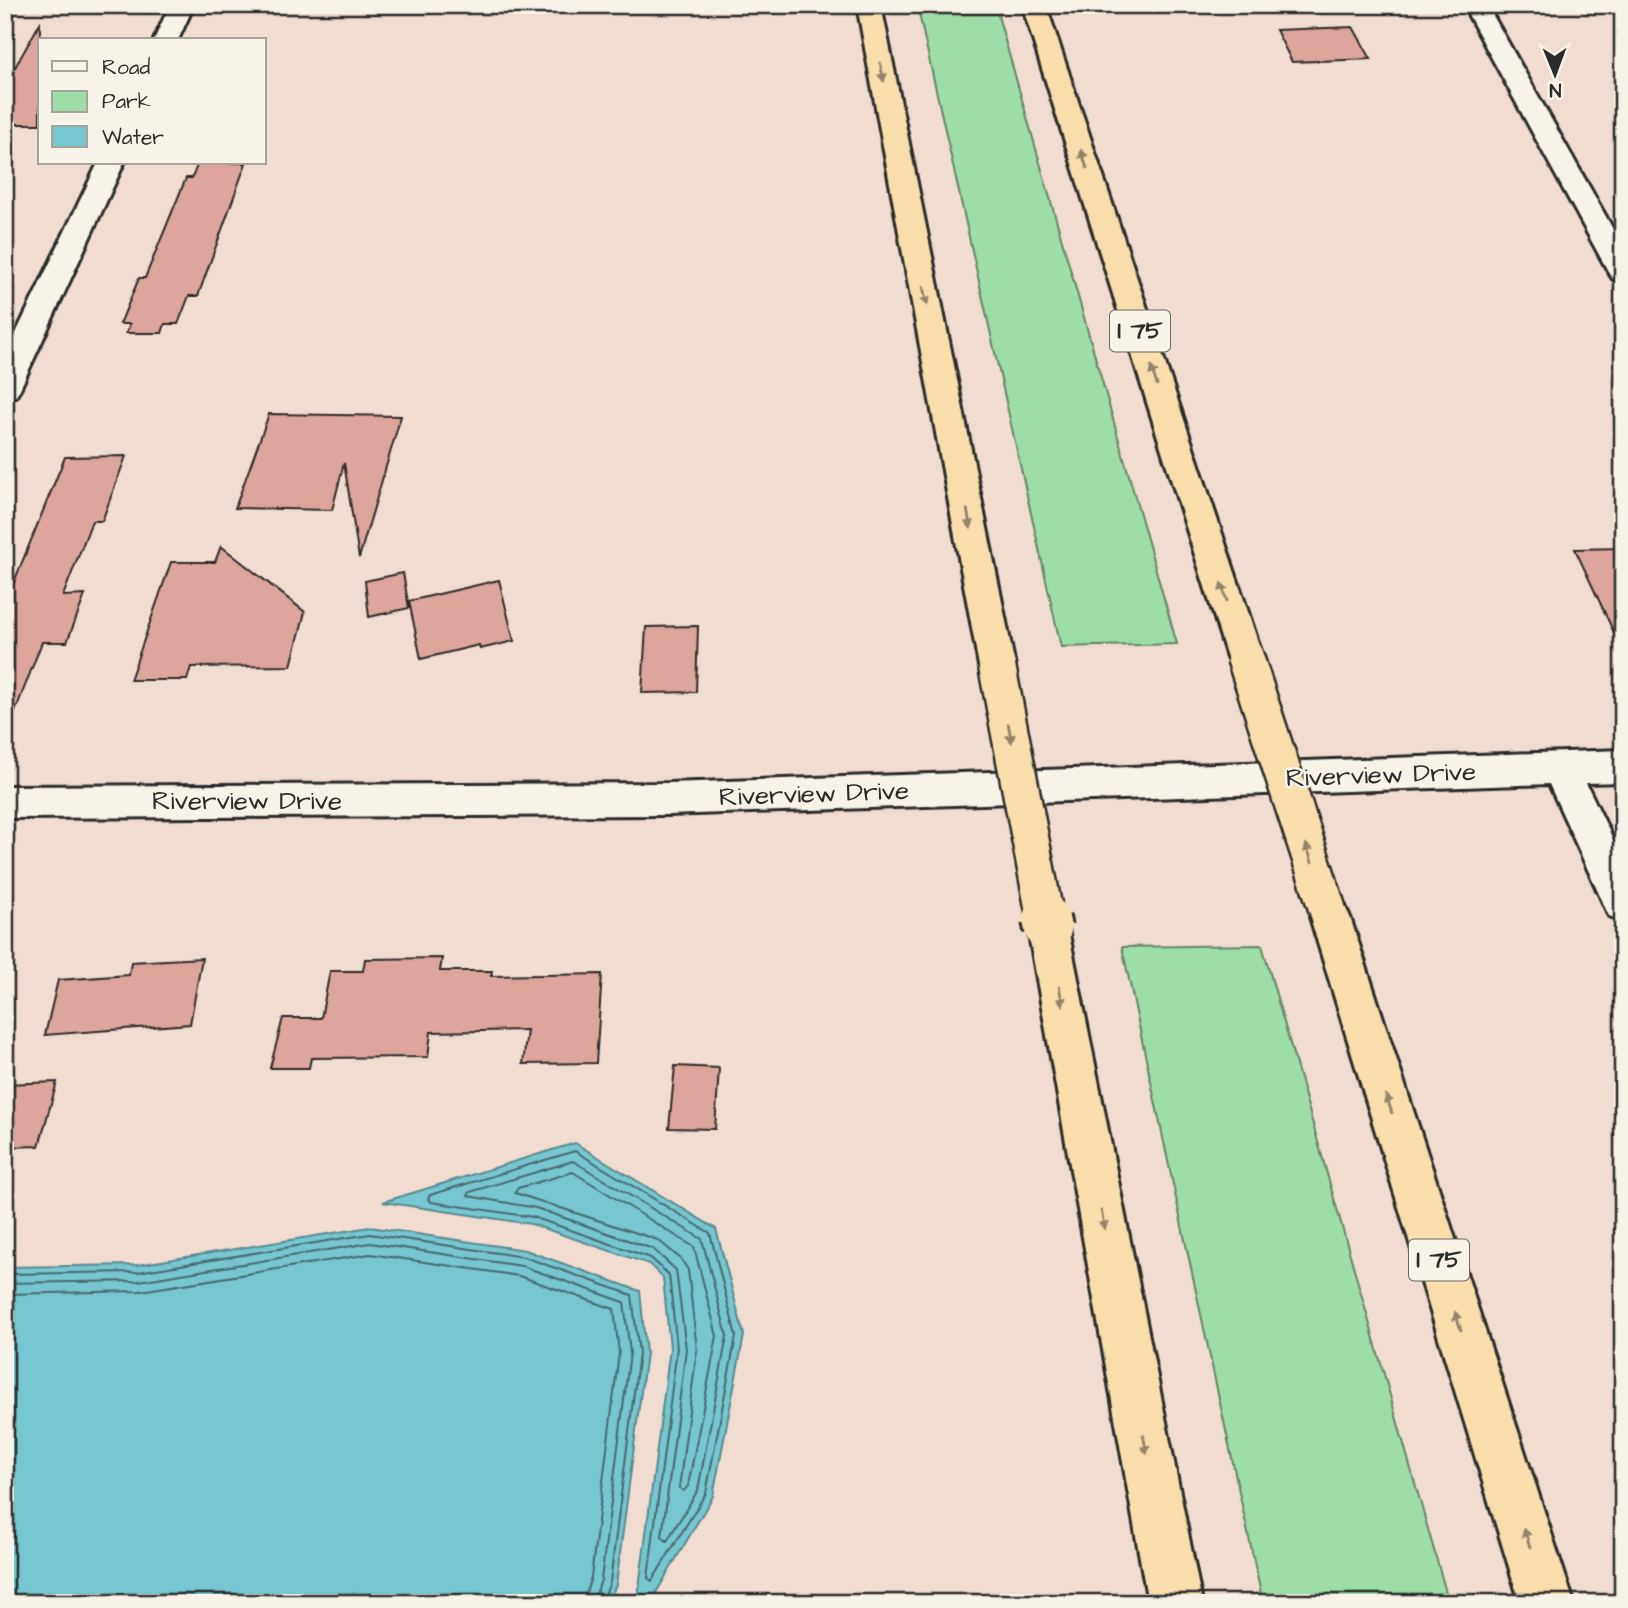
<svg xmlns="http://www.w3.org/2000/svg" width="1628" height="1608" font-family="'Architects Daughter',sans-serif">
	<rect width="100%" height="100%" fill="#f0dcd1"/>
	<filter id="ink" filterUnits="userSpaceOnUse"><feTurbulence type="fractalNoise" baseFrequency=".0143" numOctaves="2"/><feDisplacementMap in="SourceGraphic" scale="14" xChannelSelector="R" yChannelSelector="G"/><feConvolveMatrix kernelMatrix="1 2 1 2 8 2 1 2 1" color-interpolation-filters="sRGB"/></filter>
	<g filter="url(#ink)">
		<path fill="#9ddda7" stroke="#648469" stroke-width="2" d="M917 5H995L1177 644 1061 647Z
			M1262 945 1449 1603H1263L1122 947Z"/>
		<path fill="#76c7d0" stroke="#58898e" stroke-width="2" d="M575 1143 716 1229 744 1335 713 1496 650 1603H637L670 1348 663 1278 649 1264 531 1224 383 1202Z
			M370 1227 525 1250 640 1291 646 1353 616 1585 608 1603H5V1267L137 1265Z"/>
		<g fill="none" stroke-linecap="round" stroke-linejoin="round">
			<path stroke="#49696d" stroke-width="2" d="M575 1151 710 1233 736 1336 706 1493 652 1581 648 1578 677 1348 669 1275 651 1258 533 1217 431 1202 428 1199 430 1195Z
				M573 1161 702 1239 727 1336 698 1490 667 1541 662 1537 686 1349 676 1270 653 1249 536 1208 468 1196 470 1192Z
				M573 1172 694 1247 717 1336 688 1486 684 1491 679 1488 697 1350 688 1270 681 1259 658 1240 515 1193 518 1188Z
				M5 1274 138 1272 370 1234 524 1257 632 1295 639 1353 610 1582 602 1603
				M5 1283 139 1281 370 1243 522 1266 624 1302 630 1353 601 1580 593 1603
				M5 1294 141 1291 370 1254 519 1276 614 1309 619 1353 591 1577 583 1603"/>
		</g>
		<path fill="#dea59c" stroke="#2b2b2b" stroke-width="2" d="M40 23V124H5V85Z
			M1353 27 1371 59 1292 62 1276 30Z
			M198 163H246L198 296H189L178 324H165L162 333H126L130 324H120L139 278H145L186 178H192Z
			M269 414 401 416 359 558 344 463 332 510 235 508Z
			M126 456 102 521H92L63 596 85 595 67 642H42L8 730H5V604L65 457Z
			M221 546 305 612 291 666 191 667 187 680H130L171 562H215Z
			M1623 548V652L1575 549Z
			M403 573 409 608 369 617 365 581Z
			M499 580 514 641 480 649 479 645 421 659 409 601Z
			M698 626 696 692 642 693 646 627Z
			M202 958 190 1024 45 1035 58 980 129 975 131 962Z
			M442 958 440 971H492L491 976 602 974 596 1063 523 1064 527 1030 431 1032 428 1057 311 1058 309 1068H270L283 1018H321L330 971H363L365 959Z
			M675 1066 719 1068 715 1129 669 1128Z
			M57 1082 39 1146 5 1147V1084Z"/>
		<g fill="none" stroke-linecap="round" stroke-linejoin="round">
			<g stroke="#2b2b2b" stroke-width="6">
				<path id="minor" d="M170 5H194L178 40H154Z
					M1463 5H1487L1623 247V282L1613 279 1609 273Z
					M98 163H124L20 389 16 396 5 399V356Z
					M1623 750V782L1586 783 1623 860V921L1609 916 1549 784 668 815 5 818V786L668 783Z"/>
			</g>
			<g stroke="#2b2b2b" stroke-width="6">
				<path id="highway" d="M857 5H881L1015 666 1010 676 997 680 984 676 979 666Z
					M1022 5H1046L1263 657 1258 667 1245 671 1232 667 1227 657Z
					M1330 899 1344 904 1350 917 1574 1603H1520L1310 917 1316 904Z
					M1048 911 1062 916 1068 929 1202 1603H1148L1028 929 1034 916Z"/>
			</g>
			<use href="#minor" fill="#f7f3e8" fill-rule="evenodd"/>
			<use href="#highway" fill="#f8deab" fill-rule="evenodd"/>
			<g stroke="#2b2b2b" stroke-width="41" stroke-linecap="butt">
				<path id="highway-bridge-far1" d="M1245 657 1330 917
					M997 666 1046 921"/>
			</g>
			<g stroke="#2b2b2b" stroke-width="52" stroke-linecap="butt">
				<path id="highway-bridge" d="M1046 919 1048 929"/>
			</g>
			<use href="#highway-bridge-far1" stroke="#f8deab" stroke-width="36"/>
			<use href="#highway-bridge" stroke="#f8deab" stroke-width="46"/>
		</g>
		<defs><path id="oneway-solid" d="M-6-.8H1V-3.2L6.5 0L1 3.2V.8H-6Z" transform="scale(1.75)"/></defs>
		<g fill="#92846b">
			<use href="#oneway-solid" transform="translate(882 72) rotate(79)"/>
			<use href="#oneway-solid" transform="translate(1084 159) rotate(-108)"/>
			<use href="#oneway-solid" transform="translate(925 296) rotate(79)"/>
			<use href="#oneway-solid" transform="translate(1154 376) rotate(-108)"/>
			<use href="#oneway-solid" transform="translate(969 519) rotate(79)"/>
			<use href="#oneway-solid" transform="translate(1224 592) rotate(-108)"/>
			<use href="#oneway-solid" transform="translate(1010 733) rotate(79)"/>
			<use href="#oneway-solid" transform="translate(1309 853) rotate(-108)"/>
			<use href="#oneway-solid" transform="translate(1061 996) rotate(79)"/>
			<use href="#oneway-solid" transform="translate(1389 1104) rotate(-108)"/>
			<use href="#oneway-solid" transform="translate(1103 1220) rotate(79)"/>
			<use href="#oneway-solid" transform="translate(1458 1321) rotate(-108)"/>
			<use href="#oneway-solid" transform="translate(1145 1444) rotate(79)"/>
			<use href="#oneway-solid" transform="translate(1527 1538) rotate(-108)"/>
		</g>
	</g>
	<g text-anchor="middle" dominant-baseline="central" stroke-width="5" stroke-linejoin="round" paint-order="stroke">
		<g fill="#f7f3e8" stroke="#686764" stroke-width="2">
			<rect x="1110" y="310.5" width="60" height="41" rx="5"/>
			<rect x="1409" y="1239.5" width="60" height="41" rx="5"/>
		</g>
		<g font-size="24" font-weight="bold" fill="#2b2b2b">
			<text x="1140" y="331">I 75</text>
			<text x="1439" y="1260">I 75</text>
		</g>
		<g font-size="26" fill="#2b2b2b" stroke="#f7f3e8">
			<text transform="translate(1381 775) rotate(-2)">Riverview Drive</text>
			<text transform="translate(814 794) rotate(-2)">Riverview Drive</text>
			<text x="247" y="801">Riverview Drive</text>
		</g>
	</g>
	<rect width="1628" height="1608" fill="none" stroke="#f7f3e8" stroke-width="28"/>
	<rect x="14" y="14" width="1600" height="1580" fill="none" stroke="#2b2b2b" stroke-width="2.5" filter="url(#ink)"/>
	<rect x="38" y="38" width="228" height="126" fill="#f7f3e8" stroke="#a5a39c" stroke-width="2"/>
	<rect x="52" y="61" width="35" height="10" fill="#f7f3e8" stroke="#a5a39c" stroke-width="2"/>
	<text x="102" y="74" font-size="21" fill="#2b2b2b">Road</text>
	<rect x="52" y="91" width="35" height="21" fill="#9ddda7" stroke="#a5a39c" stroke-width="2"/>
	<text x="102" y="108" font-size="21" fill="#2b2b2b">Park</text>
	<rect x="52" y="126" width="35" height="21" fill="#76c7d0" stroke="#a5a39c" stroke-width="2"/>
	<text x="102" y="144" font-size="21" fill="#2b2b2b">Water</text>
	<g transform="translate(1555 74) rotate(179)" stroke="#f7f3e8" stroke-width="5" paint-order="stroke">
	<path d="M0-5L12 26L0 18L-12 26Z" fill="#2b2b2b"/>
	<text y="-10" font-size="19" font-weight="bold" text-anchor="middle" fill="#2b2b2b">N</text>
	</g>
</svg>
